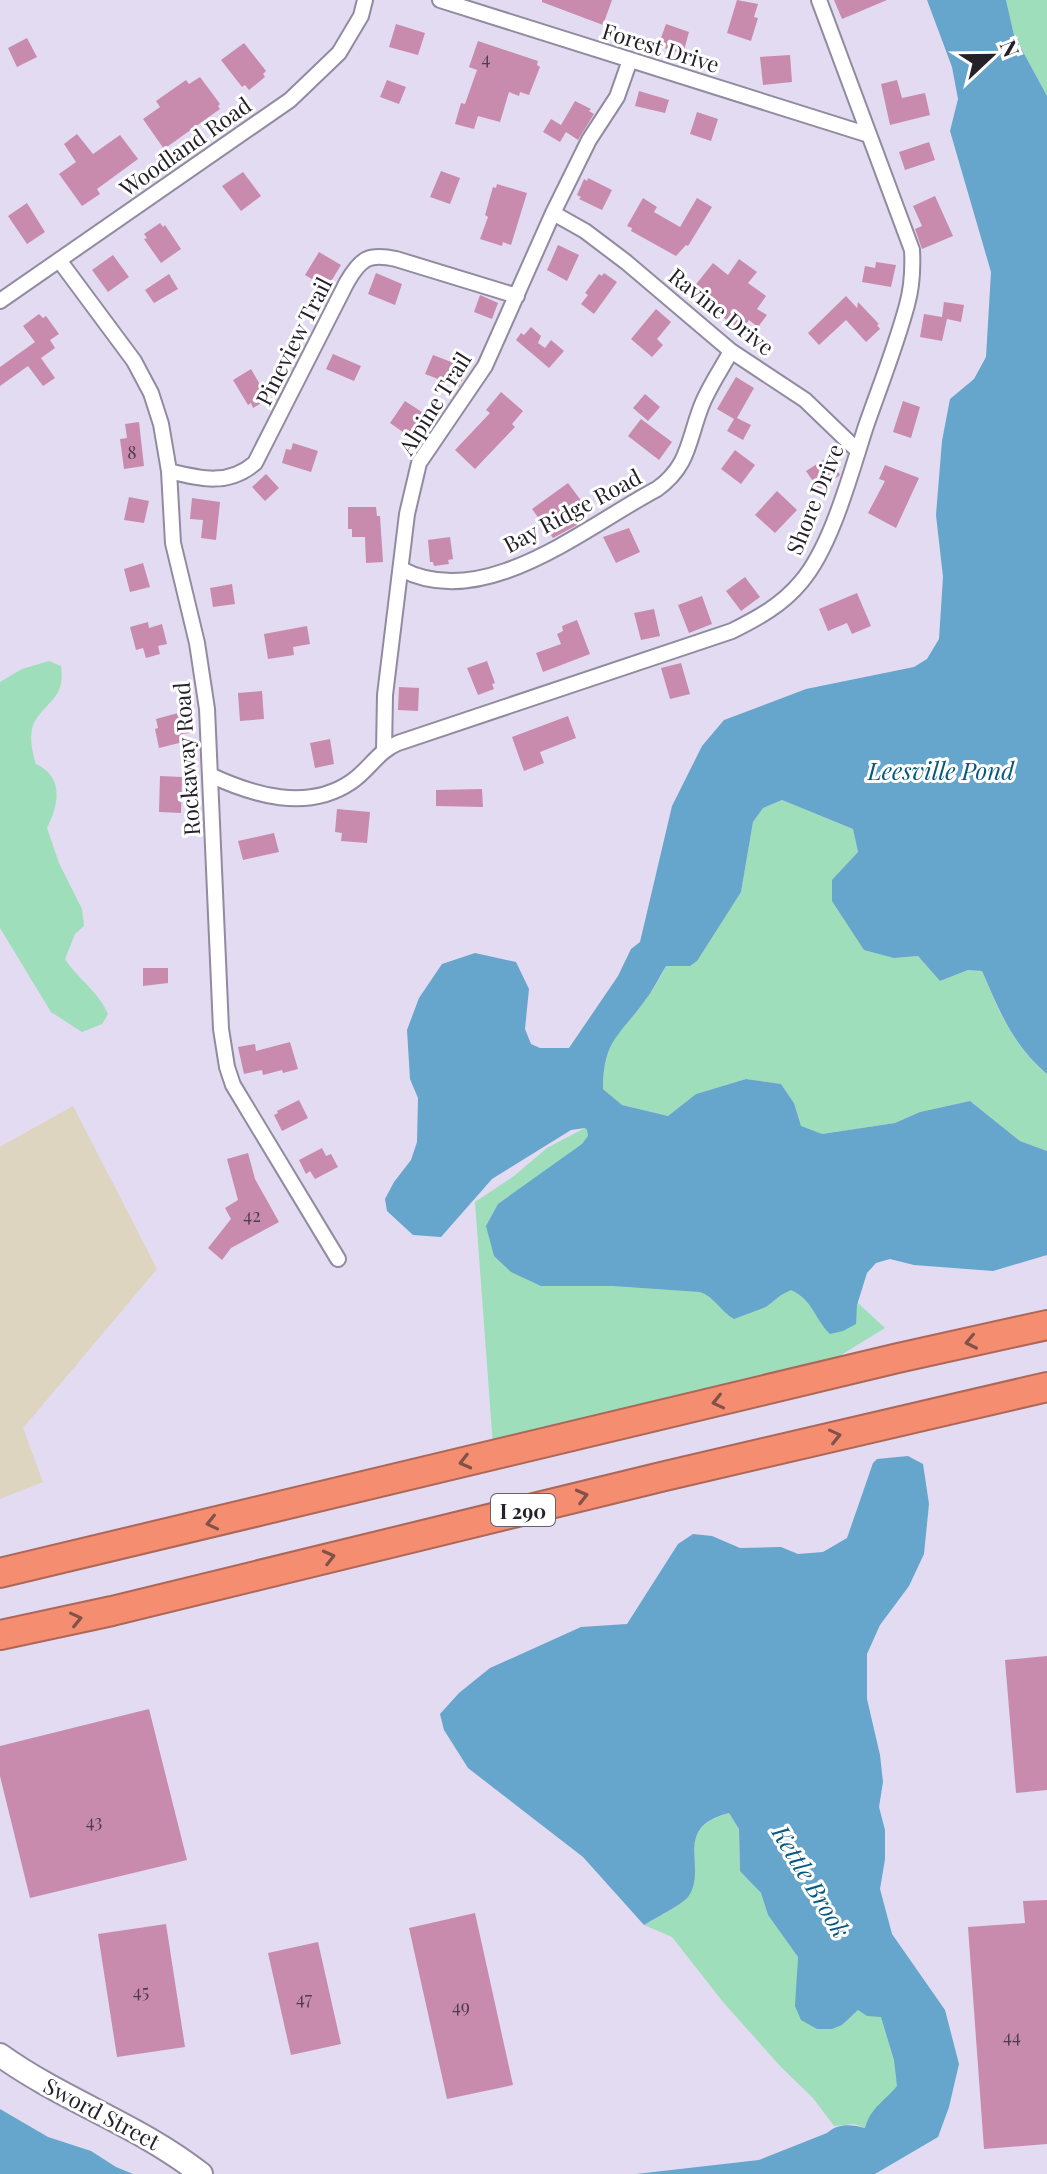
<svg xmlns="http://www.w3.org/2000/svg" width="1047" height="2174" font-family="'Playfair Display',serif">
	<rect width="100%" height="100%" fill="#e2dbf1"/>
	<path fill="#ddd5bf" d="M73 1106 157 1269 23 1428 43 1482 0 1499V1147Z"/>
	<path fill="#9fdeba" d="M1006 0H1047V96L1014 35Z
		M49 661 61 666C65 698 50 698 35 721 28 733 32 751 36 764 64 777 59 804 47 828L59 863 82 909 84 926 75 934 65 959C78 979 98 991 108 1014L102 1024 82 1032 51 1012 0 928V682L22 669Z
		M782 800 853 829 858 852 833 880 894 958 918 956 940 981 968 970 982 971C999 1012 1012 1044 1047 1074V1151L1020 1141 970 1101 920 1112 895 1123 822 1134 801 1127 794 1103 781 1084 746 1079 696 1094 668 1116 622 1105 603 1089C603 1037 619 1037 646 999 654 989 660 977 666 966H690L741 892 753 822 763 808Z
		M598 1121 821 1269 885 1328 833 1360 493 1446 475 1202 514 1176 547 1148Z
		M729 1813 739 1829 740 1871 761 1893 768 1915 798 1957 796 2006 842 2025 858 2010 887 2013 908 2098 865 2128 854 2124 834 2126 813 2098 781 2067 723 2002 672 1937 644 1925C655 1918 680 1906 687 1897 709 1868 669 1830 729 1813Z"/>
	<path fill="#66a5cc" d="M927 0H1006L1014 35 1047 96V1074C1012 1044 1000 1012 982 971L968 970 940 981 918 956 894 958 864 950 832 901V880L858 852 853 829 782 800 763 808 753 822 741 892 697 961 690 966H666C659 977 654 989 646 999 620 1036 603 1039 603 1089L622 1105 668 1116 696 1094 746 1079 781 1084 794 1103 801 1126 822 1134 895 1123 920 1112 970 1101 1020 1141 1047 1151V1255L993 1271 914 1265 890 1259 876 1263 867 1273 857 1305 856 1324 843 1331 830 1334C814 1318 813 1300 791 1290L781 1295 766 1307 734 1319C721 1312 715 1297 700 1292L613 1286H541L511 1272 494 1256 486 1226 498 1204 582 1144 588 1136 587 1130 585 1128 571 1130 492 1179 441 1237 413 1235 387 1211 385 1199 394 1182 411 1160 417 1142 418 1098 410 1079 407 1030 419 998 442 964 475 953 516 962 529 989 525 1029 531 1044 540 1048H569L618 976 631 949 640 942 672 806 702 746 724 720 806 689 914 667 927 659 939 639 943 577 936 515 942 441 950 399 974 379 986 357 991 272 950 131 958 99 952 67Z
		M908 1456 923 1464 929 1504 924 1554 909 1586 880 1625 867 1654V1699L880 1755 883 1782 879 1807 885 1830V1859L880 1889 892 1934 945 2010 959 2064 949 2107 938 2137 875 2174H636L759 2160 827 2133C838 2123 851 2124 865 2128 871 2107 884 2102 897 2086L894 2060 881 2017 867 2016 858 2010 842 2025 832 2029H817L801 2020 795 2006 798 1957 768 1915 761 1893 740 1871 739 1829 729 1813C670 1828 709 1868 688 1897 680 1906 655 1918 644 1925L583 1857 468 1768 444 1730 440 1714 459 1693 490 1668 581 1627 627 1624 678 1544 693 1534 712 1536 740 1548 781 1547 798 1554 823 1552 847 1538 873 1463 877 1459Z
		M0 2109 48 2137 91 2151 116 2167 133 2174H0Z"/>
	<path fill="#c88bad" d="M542 0H612L603 25 542 2Z
		M737 0 758 4 754 17 758 18 751 41 727 33Z
		M834 0H887L842 19Z
		M396 24 425 33 418 55 389 47Z
		M666 24 689 32 683 54 658 46Z
		M27 38 37 57 17 67 8 48Z
		M478 41 538 61 537 65 540 67 529 95 520 92 519 96 509 92 500 122 478 116 474 129 455 124 461 103 465 104 477 70 469 67Z
		M244 43 266 71 263 74 265 77 249 90 245 85 242 87 221 60Z
		M790 55 792 82 763 85 760 57Z
		M200 77 220 104 218 106 220 109 164 149 143 119 160 107 156 101 186 80 189 84Z
		M387 80 406 87 399 104 380 97Z
		M897 80 902 98 925 93 930 115 890 125 881 84Z
		M639 91 669 100 665 113 635 106Z
		M575 101 591 109 589 111 594 114 578 140 566 132 560 142 543 132 551 119 561 125Z
		M697 112 718 119 711 141 690 134Z
		M77 134 93 154 120 135 138 159 97 189 100 194 82 206 59 174 76 162 64 144Z
		M929 142 935 160 905 170 899 152Z
		M441 171 460 178 450 204 430 197Z
		M243 172 261 196 241 211 222 186Z
		M588 178 612 190 602 210 579 199 581 197 577 195 584 179 587 181Z
		M497 184 527 193 511 245 503 242 502 246 480 239 488 217 485 215 493 187 496 188Z
		M935 196 953 236 922 249 915 229 922 226 913 206Z
		M643 198 657 207 654 212 680 227 697 198 712 207 688 246 686 245 676 256 631 231 632 228 627 226Z
		M27 203 45 232 27 244 8 216Z
		M160 223 163 227 165 225 181 249 161 263 144 239 147 238 144 234Z
		M558 245 579 255 567 281 547 270Z
		M319 252 341 265 327 288 305 275Z
		M113 255 129 277 108 292 92 270Z
		M739 259 757 272 748 283 766 296 757 309 767 315 758 327 749 320 741 330 724 318 727 313 706 296 701 302 689 293 713 263 728 275Z
		M876 262 896 265 891 287 862 282 865 266 875 268Z
		M376 273 402 284 395 305 368 294Z
		M604 273 617 282 594 314 581 304 588 295 585 293 599 274 602 276Z
		M169 274 178 289 154 303 145 290Z
		M480 295 498 303 492 319 474 312Z
		M846 296 857 308 858 302 879 324 877 325 880 329 866 342 846 320 819 345 808 333Z
		M944 302 964 305 961 322 947 319 942 341 920 337 924 314 942 317Z
		M656 309 671 322 657 339 663 345 652 357 631 339Z
		M39 314 43 318 46 316 59 334 50 340 55 348 41 358 55 378 43 386 28 366 0 386V367L35 342 23 326Z
		M531 327 541 336 538 343 545 348 551 340 564 351 549 368 516 340 521 333 524 335Z
		M333 354 361 366 354 381 326 369Z
		M433 355 467 368 459 387 425 374Z
		M251 369 266 395 263 397 266 400 253 408 251 403 248 405 233 380Z
		M736 377 754 388 737 418 751 425 743 440 727 431 734 419 717 409Z
		M501 392 523 411 512 424 515 427 475 469 455 450 490 413 486 410Z
		M645 394 660 407 648 421 633 408Z
		M405 401 425 414 410 437 390 423Z
		M903 401 920 407 911 438 893 432Z
		M641 419 672 442 659 460 628 436Z
		M139 422 144 466 124 469 120 439 127 438 125 424Z
		M293 443 318 451 311 472 282 463 286 449 291 450Z
		M735 450 755 465 741 484 721 469Z
		M828 457 840 475 819 490 806 471Z
		M885 465 919 478 896 528 868 513 885 481 879 479Z
		M266 474 279 488 265 501 252 487Z
		M568 483 588 510 574 521 577 525 553 538 532 509Z
		M777 491 797 510 775 533 755 515Z
		M129 497 149 501 144 523 124 520Z
		M192 498 220 502 216 540 201 538 203 520 190 519Z
		M348 507H376L377 516H380L383 562 366 563 365 537H352V529H348Z
		M629 528 640 552 616 563 603 537Z
		M450 537 453 559 448 560 449 564 434 566 433 562H430L428 540Z
		M143 563 150 587 130 592 124 569Z
		M745 577 760 597 741 611 726 591Z
		M232 584 235 604 213 607 210 588Z
		M857 593 871 626 852 634 847 623 828 631 819 609Z
		M702 596 712 624 689 633 678 605Z
		M654 609 660 636 641 640 634 613Z
		M577 620 590 654 543 672 536 653 561 644 557 634 563 631 562 626Z
		M148 622 149 628 162 624 167 644 158 646 160 654 146 658 143 648 136 650 130 627Z
		M307 626 310 644 293 647 294 655 268 659 264 634Z
		M487 661 495 683 492 684 494 689 478 695 467 668Z
		M681 663 690 694 670 699 661 668Z
		M399 687 419 688 418 711 398 710Z
		M262 691 264 719 240 721 238 693Z
		M178 713 179 717 185 716 190 733 181 734 183 742 159 748 155 729 158 728 156 719Z
		M568 716 576 738 540 752 544 763 524 771 512 737Z
		M330 739 334 764 315 768 310 743Z
		M160 776 182 777 181 813 159 812Z
		M482 789 483 807 436 806V790Z
		M337 809 370 812 367 843 341 841 342 833 335 832Z
		M274 833 279 852 243 860 238 841Z
		M143 968H168V983L143 986Z
		M290 1042 298 1069 283 1073 282 1070 263 1075 262 1070 244 1074 238 1047 255 1044 256 1051Z
		M299 1100 308 1118 282 1131 274 1115 278 1113 277 1111Z
		M322 1148 326 1156 331 1154 338 1167 315 1179 310 1171 306 1174 299 1160Z
		M248 1153 255 1179 279 1222 231 1248 222 1260 208 1248 231 1219 225 1208 238 1200 227 1159Z
		M1047 1656V1790L1016 1793 1005 1660Z
		M149 1709 187 1860 30 1898 0 1776V1746Z
		M1047 1900V2144L984 2149 968 1927 1025 1923 1023 1901Z
		M475 1913 513 2085 447 2099 409 1928Z
		M166 1924 185 2047 117 2057 98 1934Z
		M318 1942 341 2044 291 2055 268 1953Z"/>
	<g fill="none" stroke-linecap="round" stroke-linejoin="round">
		<g stroke="#928ba0" stroke-width="18">
			<path id="street" d="M440 0 869 135
				M553 213 585 231 626 262 731 351 805 400 858 451
				M59 260 134 361 151 393 161 424 169 471 173 543 197 643 207 709 221 1029 227 1067 233 1085 338 1259
				M0 301 290 100 339 53 361 16 365 0
				M169 471C201 479 228 486 255 463L347 282C361 258 369 253 396 259L517 296
				M401 569C484 613 585 527 657 489 689 466 688 441 701 407 708 388 721 370 731 351
				M384 751 385 695 407 514 419 463 485 366 553 213 589 140 617 97 630 60
				M210 775C253 795 307 812 351 782 369 770 378 751 398 743L732 631C758 618 782 605 801 582 832 546 851 472 866 426 880 386 896 346 907 305 912 287 913 269 912 250L819 0"/>
		</g>
		<g stroke="#928ba0" stroke-width="26">
			<path id="secondary" d="M0 2055C64 2101 139 2125 201 2174"/>
		</g>
		<g stroke="#ac6758" stroke-width="32">
			<path id="highway" d="M0 1573 898 1358 1047 1325
				M0 1635 112 1611 665 1476 1047 1387"/>
		</g>
		<use href="#street" stroke="#fff" stroke-width="14"/>
		<use href="#secondary" stroke="#fff" stroke-width="22"/>
		<use href="#highway" stroke="#f58d70" stroke-width="28"/>
	</g>
	<defs><path id="oneway-chevron" d="M-2-3.5L2.5 0L-2 3.5" fill="none" stroke-width="1.6" stroke-linecap="round" stroke-linejoin="round" transform="scale(2)"/></defs>
	<g stroke="#82524a">
		<use href="#oneway-chevron" transform="translate(971 1342) rotate(168)"/>
		<use href="#oneway-chevron" transform="translate(718 1402) rotate(167)"/>
		<use href="#oneway-chevron" transform="translate(835 1436) rotate(-13)"/>
		<use href="#oneway-chevron" transform="translate(465 1462) rotate(166)"/>
		<use href="#oneway-chevron" transform="translate(582 1496) rotate(-14)"/>
		<use href="#oneway-chevron" transform="translate(212 1523) rotate(167)"/>
		<use href="#oneway-chevron" transform="translate(329 1557) rotate(-14)"/>
		<use href="#oneway-chevron" transform="translate(76 1619) rotate(-13)"/>
	</g>
	<g text-anchor="middle" dominant-baseline="central" stroke-width="6" stroke-linejoin="round" paint-order="stroke">
		<g font-size="18" fill="#4d3c4b">
			<text x="486" y="58">4</text>
			<text x="132" y="452">8</text>
			<text x="252" y="1215">42</text>
			<text x="94" y="1821">43</text>
			<text x="141" y="1991">45</text>
			<text x="304" y="1998">47</text>
			<text x="461" y="2006">49</text>
			<text x="1012" y="2036">44</text>
		</g>
		<rect fill="#fff" stroke="#66646a" stroke-width="2" x="491" y="1494" width="64" height="32" rx="6"/>
		<g font-size="20" font-weight="bold" fill="#24212a">
			<text x="523" y="1510">I 290</text>
		</g>
		<g font-size="22" fill="#24212a" stroke="#fff">
			<text transform="translate(661 47) rotate(17)">Forest Drive</text>
			<text transform="translate(185 146) rotate(-35)">Woodland Road</text>
			<text transform="translate(722 311) rotate(38)">Ravine Drive</text>
			<text transform="translate(293 341) rotate(-63)">Pineview Trail</text>
			<text transform="translate(434 403) rotate(-58)">Alpine Trail</text>
			<text transform="translate(814 499) rotate(-68)">Shore Drive</text>
			<text transform="translate(572 510) rotate(-28)">Bay Ridge Road</text>
			<text transform="translate(186 759) rotate(-94)">Rockaway Road</text>
			<text transform="translate(102 2113) rotate(28)">Sword Street</text>
		</g>
		<g font-size="24" font-style="italic" fill="#05587e" stroke="#fff">
			<text x="941" y="770">Leesville Pond</text>
			<text transform="translate(812 1881) rotate(59)">Kettle Brook</text>
		</g>
	</g>
	<g transform="translate(991 56) rotate(68)" stroke="#ffffff" stroke-width="6" paint-order="stroke">
	<path d="M0-6L14 30L0 20L-14 30Z" fill="#24212a"/>
	<text y="-12" font-size="22" font-weight="bold" text-anchor="middle" fill="#24212a">N</text>
	</g>
</svg>
